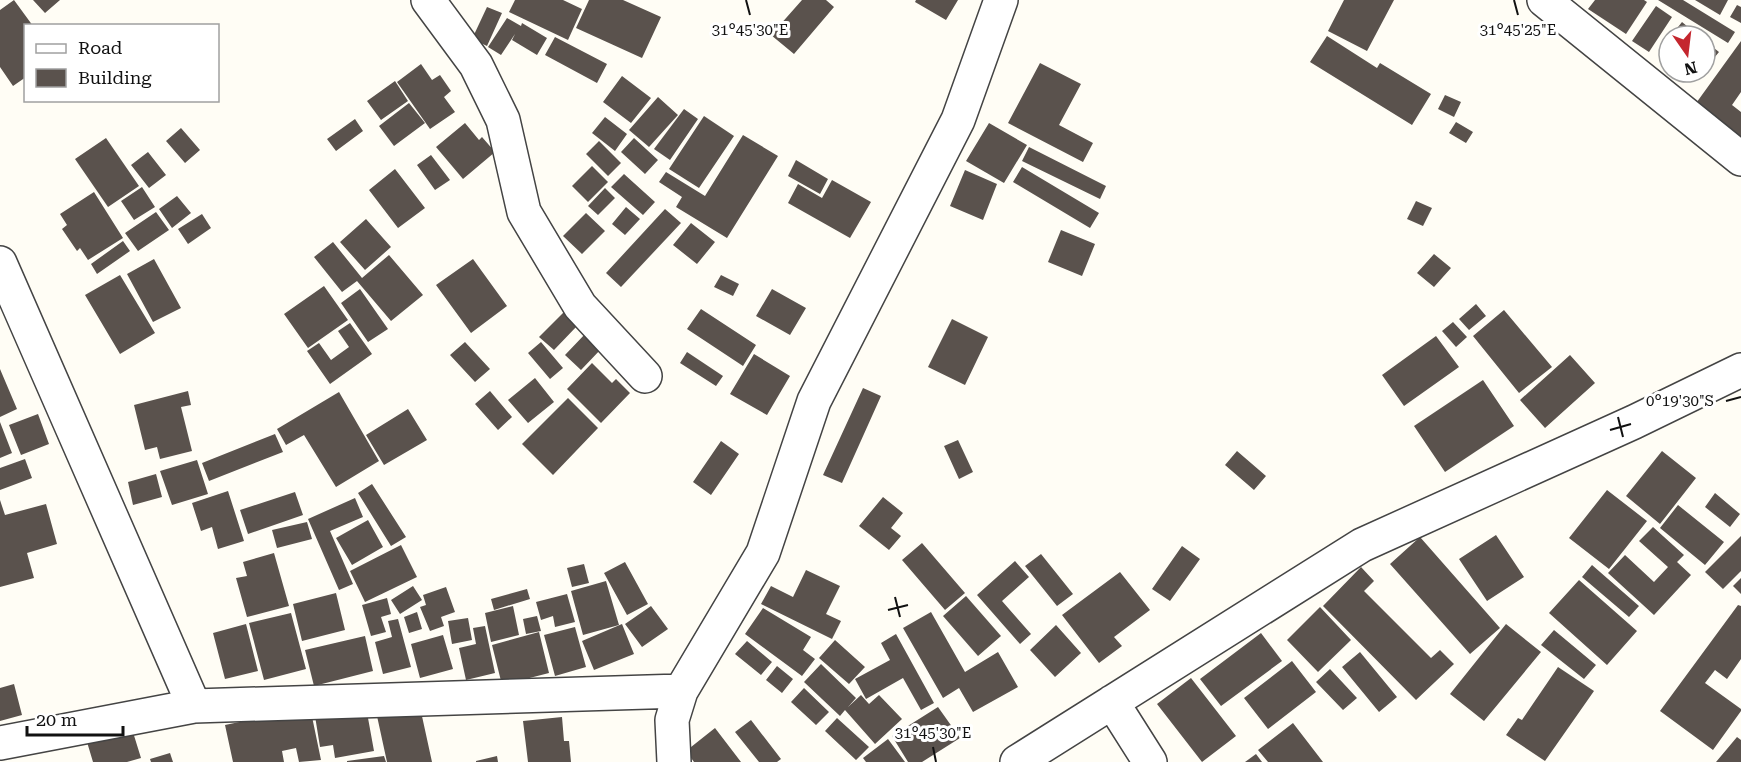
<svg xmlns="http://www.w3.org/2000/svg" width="1741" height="762" font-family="'Roboto Serif',serif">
	<rect width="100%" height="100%" fill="#fffdf5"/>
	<path fill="#5a524d" d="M14 0 33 26H26V77L13 86 0 67V10Z
		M33 0H60L45 13Z
		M515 0H563L582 9 568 40 509 12Z
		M589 0H623L661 17 642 58 576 28Z
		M802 0H826L834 7 794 54 771 35Z
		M916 0H958L946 20 915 2Z
		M1344 0H1394L1367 51 1328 31Z
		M1595 0H1644L1647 2 1626 34 1588 9Z
		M1658 0H1683L1735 32 1728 43Z
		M1695 0H1728L1720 15Z
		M1737 5 1741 7V23L1730 17Z
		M1656 6 1672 17 1649 52 1632 41Z
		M487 7 502 13 487 46 472 39Z
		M507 18 521 26 522 23 547 38 537 55 512 40 515 34 501 55 488 47Z
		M1682 22 1699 36H1671Z
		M1327 36 1377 68 1380 63 1431 94 1412 125 1310 62Z
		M555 37 607 64 597 83 545 55Z
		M1669 38V58L1659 49Z
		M1705 41 1719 52 1705 69Z
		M1741 41V92L1732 105 1741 112V140L1694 106Z
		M1040 63 1081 84 1059 125 1093 143 1083 162 1008 123Z
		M421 64 432 80 440 75 451 91 444 97 455 112 430 129 397 82Z
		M1687 72H1703L1696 80Z
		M622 76 651 98 631 123 603 102Z
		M395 81 408 101 381 120 367 101Z
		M1445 95 1461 102 1454 117 1438 109Z
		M658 97 678 115 649 147 629 130Z
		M409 103 425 123 394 146 379 126Z
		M684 109 698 119 670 160 654 149Z
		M704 116 734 136 699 188 669 169Z
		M605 117 627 134 615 151 592 133Z
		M355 119 363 131 336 151 327 139Z
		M1456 122 1473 132 1466 143 1449 133Z
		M465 123 479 140 482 137 495 152 463 179 436 147Z
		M989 123 1027 145 1004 183 966 161Z
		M181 128 200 150 185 163 166 141Z
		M743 135 778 156 727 238 676 207 682 197 659 182 666 172 705 196Z
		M106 138 139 186 108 207 75 159Z
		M634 138 658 160 645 174 621 152Z
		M599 141 621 163 608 176 586 154Z
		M1029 147 1106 186 1100 199 1022 161Z
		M148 152 166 175 149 188 131 165Z
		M431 155 450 180 435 190 417 165Z
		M796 160 828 179 820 194 788 176Z
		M592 166 608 182 588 202 572 186Z
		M1022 167 1099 213 1090 228 1013 182Z
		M395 169 425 208 398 228 369 190Z
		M965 170 997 184 983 220 950 206Z
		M624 174 655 202 643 215 611 187Z
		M832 180 871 202 850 238 788 203 798 184 822 198Z
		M142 187 155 207 134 220 121 201Z
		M605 188 615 198 598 215 588 206Z
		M94 192 123 238 88 260 80 248 77 251 62 229 67 225 60 214Z
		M177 196 191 213 172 228 159 209Z
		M1416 201 1432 208 1423 226 1407 219Z
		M626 207 640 219 625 235 612 224Z
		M665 209 681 223 621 287 606 273Z
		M156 212 169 230 138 251 125 233Z
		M586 213 605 231 582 254 563 236Z
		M202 214 211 228 188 244 178 229Z
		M366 219 391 247 365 270 340 242Z
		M691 223 715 242 697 264 673 245Z
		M1061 230 1095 244 1082 276 1048 262Z
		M123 241 130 251 97 274 91 264Z
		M333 242 362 278 389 255 423 295 391 321 357 281 342 292 314 257Z
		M1434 254 1451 268 1434 287 1417 273Z
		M154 259 181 308 153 322 127 274Z
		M473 259 507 306 471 333 436 285Z
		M120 275 155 333 120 354 85 295Z
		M721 275 739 284 733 296 714 287Z
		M324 286 348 320 308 348 284 314Z
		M360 289 388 329 368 342 341 303Z
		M772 289 806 308 790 335 756 316Z
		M1476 304 1486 316 1469 330 1459 319Z
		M701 309 756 345 743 366 687 329Z
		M1504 310 1552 367 1519 393 1473 336Z
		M564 312 577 326 554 350 539 337Z
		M952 319 988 337 965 385 928 367Z
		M1453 322 1467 337 1456 347 1442 331Z
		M350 323 372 354 330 384 307 351 319 343 331 360 349 347 338 331Z
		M586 333 602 348 581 370 565 355Z
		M1436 336 1459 367 1404 406 1382 375Z
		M465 342 490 369 475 382 450 355Z
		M541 342 563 368 550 379 528 353Z
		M687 352 723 376 716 386 680 363Z
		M754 354 790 376 767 415 730 394Z
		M1570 355 1595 383 1545 428 1520 400Z
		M592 363 612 383 616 379 630 393 601 423 567 389Z
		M0 369 17 409 0 417Z
		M535 378 554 402 528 423 508 400Z
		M1483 380 1514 426 1445 472 1414 426Z
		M863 388 881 396 842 483 823 475Z
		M188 391 191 405 181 407 192 451 160 459 157 447 145 450 134 405Z
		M490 391 512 417 498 430 475 404Z
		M339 392 379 461 336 487 304 435 286 445 277 429Z
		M568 398 598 428 553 475 522 444Z
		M408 409 427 440 384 465 366 435Z
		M38 414 49 444 21 455 9 425Z
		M0 422 12 453 0 458Z
		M275 434 283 452 209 481 202 463Z
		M958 440 973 472 959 479 944 446Z
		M721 441 739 454 711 495 693 482Z
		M1237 451 1266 476 1254 490 1225 465Z
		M1662 451 1696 478 1660 524 1626 496Z
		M25 459 32 478 0 490V468Z
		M197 460 208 494 172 505 160 471Z
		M156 474 162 497 133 505 128 482Z
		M372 484 406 537 391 546 358 493Z
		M1607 490 1647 521 1609 569 1569 538Z
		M228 491 244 541 218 549 212 527 201 531 192 503Z
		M295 492 303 515 248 534 240 510Z
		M1715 493 1740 514 1730 527 1705 507Z
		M883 497 903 513 891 528 901 536 889 550 859 526Z
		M355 498 363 517 330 531 353 584 339 590 308 519Z
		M0 500 5 515 46 504 57 544 27 553 34 578 0 587Z
		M1678 505 1724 542 1705 565 1660 528Z
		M368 520 383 547 352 565 336 538Z
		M307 522 312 539 277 548 272 530Z
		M1653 527 1684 555 1677 562 1691 575 1654 615 1608 573 1625 555 1654 582 1668 567 1639 541Z
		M1496 535 1524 577 1487 601 1459 559Z
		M1741 536V571L1723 589 1705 572Z
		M1420 537 1500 628 1470 654 1390 564Z
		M922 543 965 593 945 610 902 560Z
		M401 545 417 577 365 602 350 571Z
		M1182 546 1200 559 1170 601 1152 589Z
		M274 553 289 606 247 617 236 578 247 576 243 562Z
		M1041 554 1073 594 1057 606 1025 566Z
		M1015 561 1029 577 1002 601 1031 634 1020 644 977 595Z
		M625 562 648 604 627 615 604 573Z
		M584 564 589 583 572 587 567 568Z
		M1592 565 1639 606 1629 617 1582 577Z
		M1361 567 1374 581 1364 591 1431 658 1440 650 1454 664 1416 700 1323 606Z
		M806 570 840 586 826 614 841 621 832 639 761 604 771 586 793 597Z
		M1120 572 1150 610 1114 637 1122 646 1099 663 1062 615Z
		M1741 578V594L1733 586Z
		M1579 580 1637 631 1607 665 1549 613Z
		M606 581 619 625 583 635 571 591Z
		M413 586 422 600 400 614 391 600Z
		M446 587 455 612 441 617 444 626 430 631 420 607 426 605 423 595Z
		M527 589 530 599 494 610 491 599Z
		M336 593 345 630 302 641 293 604Z
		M567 594 575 622 555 627 553 616 541 620 536 602Z
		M966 596 1001 636 978 656 943 616Z
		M387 598 391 614 381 617 386 632 371 636 362 605Z
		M1738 605 1741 606V659L1727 679 1715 670 1705 683 1741 709V711L1713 750 1660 711Z
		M513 606 519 635 491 642 485 613Z
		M651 606 668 629 642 647 625 624Z
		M1320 607 1351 640 1318 672 1287 640Z
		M763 608 811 637 803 650 815 659 802 676 745 634Z
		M417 612 422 629 409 633 404 617Z
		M931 612 965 672 998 652 1018 687 973 712 959 688 943 698 903 628Z
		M291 613 306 669 264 680 249 623Z
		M537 616 541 631 526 634 523 619Z
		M468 618 472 640 452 644 448 621Z
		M398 619 411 667 383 674 375 642 392 637 388 621Z
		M246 624 258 671 225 679 213 633Z
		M622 624 634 654 594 670 582 641Z
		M1506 624 1541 652 1484 721 1450 694Z
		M1056 625 1081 653 1055 677 1030 650Z
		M485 626 495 673 466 680 459 648 476 644 473 628Z
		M575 627 586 667 555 676 544 635Z
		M1554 630 1596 665 1584 679 1541 645Z
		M539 632 549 673 502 685 492 645Z
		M1261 633 1282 661 1221 706 1200 679Z
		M896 634 934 703 921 710 903 678 866 699 855 679 890 660 881 643Z
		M443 635 453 669 420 678 411 644Z
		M365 636 373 671 314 686 305 650Z
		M835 640 865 667 849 684 819 658Z
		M747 641 772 662 761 675 735 654Z
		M1360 652 1397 697 1379 712 1342 667Z
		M1292 661 1316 692 1268 729 1244 698Z
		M821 664 856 698 848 707 861 695 869 704 879 695 902 719 875 744 845 710 840 716 804 682Z
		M777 666 793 679 782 693 766 680Z
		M1558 667 1594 691 1545 761 1506 735 1518 718 1522 720Z
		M1330 669 1357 698 1343 710 1316 682Z
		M1191 678 1236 736 1202 762 1157 704Z
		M14 684 22 715 0 721V688Z
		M804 688 829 712 816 725 791 702Z
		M310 707 321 760 299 762 296 748 282 751 284 762H233L225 725Z
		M366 707 374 751 335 758 333 745 320 747 315 716Z
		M420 707 432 762H387L377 716Z
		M938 707 960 738 922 762H908L892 736Z
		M562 717 564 741H569L571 762H528L523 721Z
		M837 718 869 747 856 760 825 731Z
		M751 720 781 759 777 762H759L735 732Z
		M1293 723 1323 762H1268L1258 750Z
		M715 728 741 762H694L686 751Z
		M132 729 141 758 127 762H93L87 742Z
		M1737 737 1741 740V762H1716Z
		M888 739 905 762H866L863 758Z
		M170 753 173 762H151L150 759Z
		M1256 754 1262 762H1245Z
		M384 756 386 762H347V761Z
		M497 756 498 762H476V761Z"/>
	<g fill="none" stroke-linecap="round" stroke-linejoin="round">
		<g stroke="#444" stroke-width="36">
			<path id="street" d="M428 0 476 65 503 120 524 212 580 306 645 376
				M1544 0 1741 159
				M0 263 194 706
				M1112 702 1150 762
				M0 743 194 706 681 691
				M674 762 672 720 681 691 763 553 814 401 958 120 1001 0
				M1017 762 1362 545 1634 422 1741 370"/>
		</g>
		<use href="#street" stroke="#fff" stroke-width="33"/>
	</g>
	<path fill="none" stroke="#111" stroke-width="2" d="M746 0 750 15M1514 0 1518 15M1726 401 1741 397M1618 417 1623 437M1610 430 1631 424M895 597 900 617M888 610 908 605M933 747 936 762"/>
	<g font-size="15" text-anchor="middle" fill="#111" stroke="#fff" stroke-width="6" stroke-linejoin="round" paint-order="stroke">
		<text x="750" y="35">31°45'30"E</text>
		<text x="1518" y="35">31°45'25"E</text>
		<text x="1680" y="406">0°19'30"S</text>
		<text x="933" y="738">31°45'30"E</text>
	</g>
	<rect x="24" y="24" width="195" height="78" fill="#ffffff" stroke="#a0a0a0" stroke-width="1.5"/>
	<rect x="36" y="44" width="30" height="9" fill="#ffffff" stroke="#a0a0a0" stroke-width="1.5"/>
	<text x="78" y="54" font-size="18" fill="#111111">Road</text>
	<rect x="36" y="69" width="30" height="18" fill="#5a524d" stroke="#a0a0a0" stroke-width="1.5"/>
	<text x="78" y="84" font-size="18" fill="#111111">Building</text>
	<g transform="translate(1687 54) rotate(166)"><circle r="28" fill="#ffffff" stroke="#a0a0a0" stroke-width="1.5"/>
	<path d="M0-4.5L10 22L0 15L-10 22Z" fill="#c4262e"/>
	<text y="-9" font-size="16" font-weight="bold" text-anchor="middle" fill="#111111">N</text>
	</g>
	<path d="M27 726v9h96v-9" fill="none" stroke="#111111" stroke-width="3"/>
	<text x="36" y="726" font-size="18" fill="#111111" stroke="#ffffff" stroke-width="4.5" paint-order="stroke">20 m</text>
</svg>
